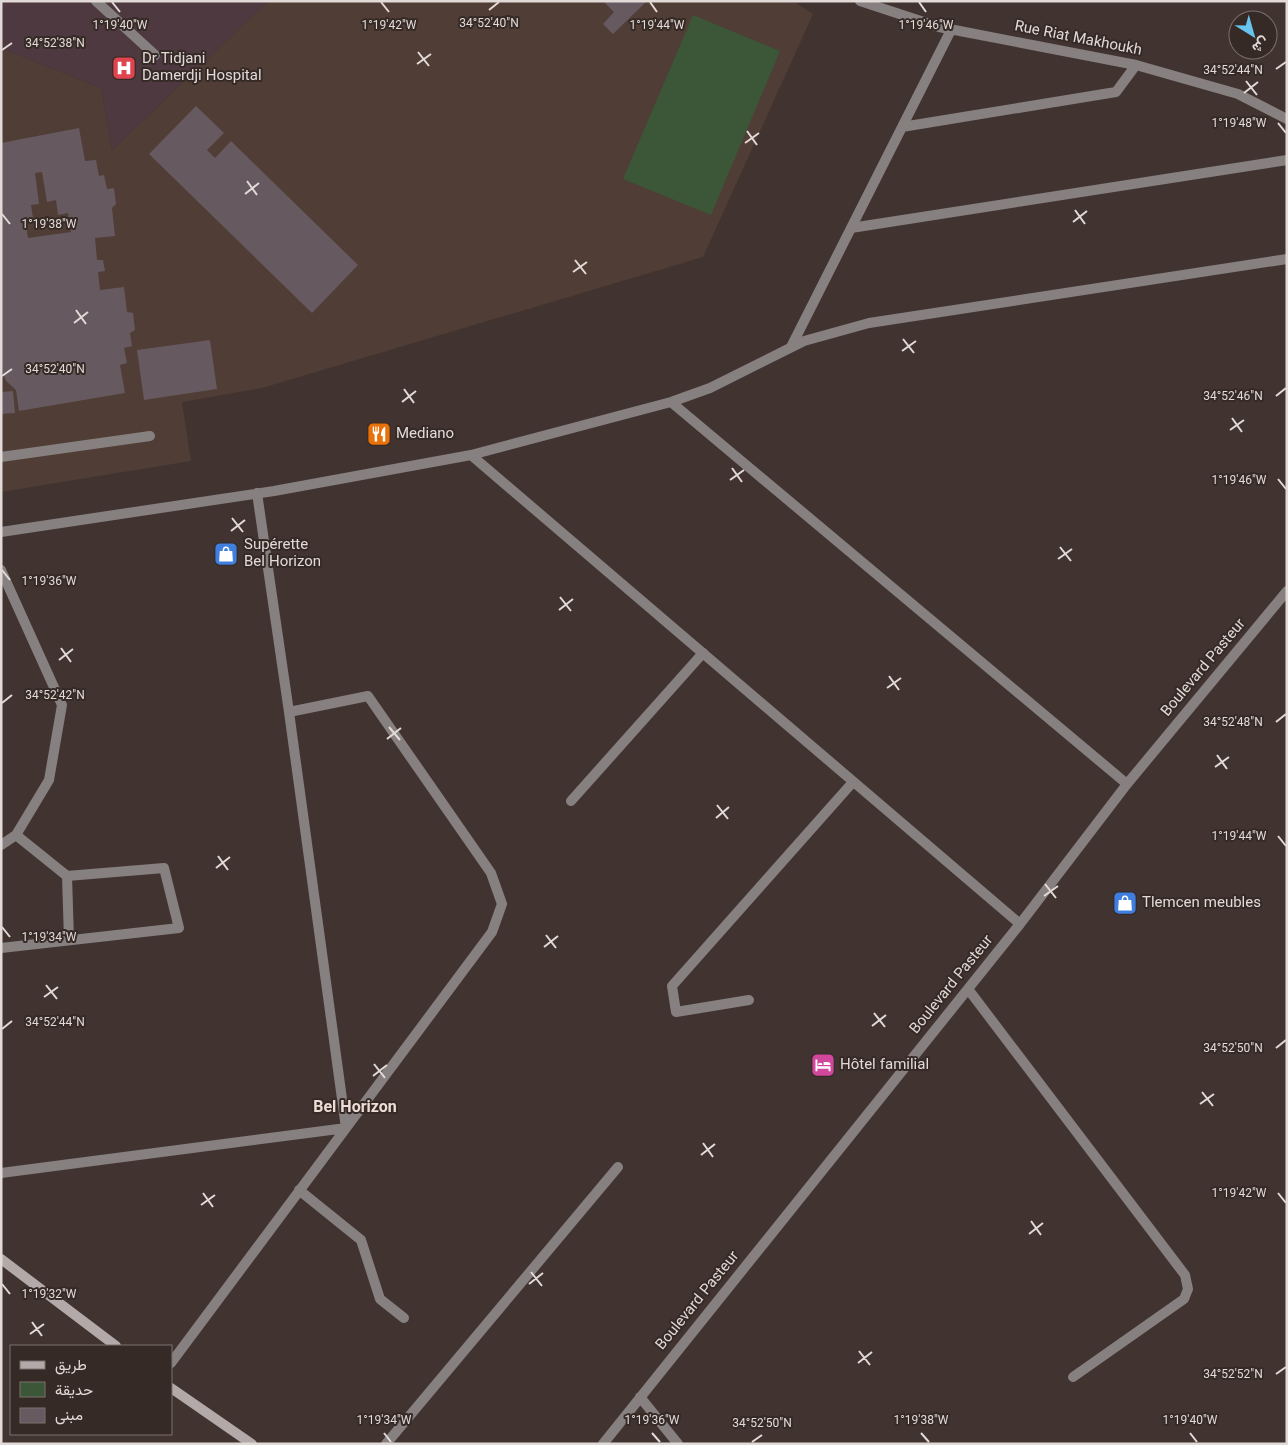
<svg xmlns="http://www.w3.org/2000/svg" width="1288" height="1445" font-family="Georgia,Vazirmatn,serif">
	<rect width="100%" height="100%" fill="#413430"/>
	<path fill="#503d35" d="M268 1H793L813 14 703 257 262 388 182 402 191 461 1 492V48L101 88 112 150Z"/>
	<path fill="#4d393f" d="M1 1H268L112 150 101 88 1 48Z"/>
	<path fill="#3c5638" d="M693 15 780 51 711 215 623 179Z"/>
	<path fill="#665960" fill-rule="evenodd" d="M603 1H647L613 34 603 24 614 12Z
		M196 106 224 133 207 150 215 158 231 141 358 265 312 313 149 154Z
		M79 128 85 161 96 160 99 176 104 175 107 189 114 188 116 204 112 208 115 236 95 238 97 260H103L105 271 98 272 100 290 124 287 127 312 133 313 135 330 130 333 132 346 124 348 127 363 120 365 125 393 19 411 16 390 6 381 1 368V143ZM42 172 47 202 56 200 58 215 68 213 71 232 28 238 25 219 33 218 31 205 39 204 35 173Z
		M210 340 217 389 144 400 137 350Z
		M13 391 15 413 1 414V392Z"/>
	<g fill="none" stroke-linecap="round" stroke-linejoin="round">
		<path stroke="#878080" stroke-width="10" d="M96 1 155 55
			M1 457 150 436
			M1 570 62 705 49 780 16 835 1 845
			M571 801 703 653
			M67 876 69 940
			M1 948 179 928 164 868 67 876 16 835"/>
		<path stroke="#878080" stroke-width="10" d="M860 1 939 27 1136 65 1238 94 1287 119
			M902 127 1116 92 1136 65
			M851 228 1287 160
			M791 347 951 30
			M671 402 1127 784
			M471 455 1020 924
			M1 532 274 491 471 455 671 402 710 388 804 341 869 323 1287 259
			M968 989 1185 1275 1188 1289 1184 1299 1073 1377
			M749 1000 676 1012 672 986 853 782
			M1 1173 346 1128 289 712 257 493
			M299 1190 361 1240 380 1299 404 1318
			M171 1363 492 932 502 904 491 873 368 696 289 712
			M640 1397 678 1444
			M386 1444 618 1167
			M603 1444 1020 924 1127 784 1287 591"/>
		<path stroke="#b4a9a9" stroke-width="10" d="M1 1259 116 1346
			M171 1388 252 1444"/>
	</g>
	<path fill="none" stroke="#e2dad7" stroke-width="2" d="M112 2 120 12M381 2 389 12M650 2 657 12M919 2 926 12M489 10 499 2M2 50 12 43M418 52 429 66M417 64 431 54M1276 69 1286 62M1246 81 1257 95M1244 93 1258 82M1278 123 1286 133M747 131 757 145M745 143 759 133M247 181 257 195M245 194 259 183M1075 210 1085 224M2 214 10 224M1073 222 1087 211M575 260 586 274M573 272 587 262M76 310 86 324M74 323 88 312M903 339 914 353M902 351 916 341M2 376 12 369M404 389 414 403M1276 396 1286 388M402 402 416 391M1232 418 1242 432M1230 430 1244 420M732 468 742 482M1278 479 1286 489M730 480 744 470M232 518 243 532M231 531 245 520M1060 547 1071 561M1058 559 1072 549M2 570 10 580M560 597 571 611M559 610 573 599M61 648 71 662M59 660 73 649M889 676 899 690M887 688 901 678M2 703 12 695M1276 722 1286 714M389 727 400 740M387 739 401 728M1217 755 1227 769M1215 767 1229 757M717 805 728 819M716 818 729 807M1278 836 1286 846M218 856 228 870M216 868 230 857M1045 884 1056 898M1044 896 1058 886M2 927 10 937M546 935 556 948M544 947 558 936M46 985 57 999M44 997 58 987M874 1013 885 1027M872 1026 886 1015M2 1029 12 1021M1276 1048 1286 1040M374 1064 385 1078M373 1076 387 1065M1202 1092 1213 1106M1200 1104 1214 1094M703 1143 713 1157M701 1155 715 1144M203 1193 213 1207M1278 1193 1286 1203M201 1205 215 1195M1031 1221 1041 1235M1029 1234 1043 1223M531 1272 542 1286M2 1284 10 1294M529 1284 543 1273M32 1322 42 1336M30 1334 44 1324M859 1351 870 1365M858 1363 872 1352M1276 1374 1286 1367M384 1433 391 1442M652 1433 660 1442M921 1433 929 1442M1190 1433 1197 1442M752 1442 762 1435"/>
	<defs>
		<g id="hospital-square" transform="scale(1.25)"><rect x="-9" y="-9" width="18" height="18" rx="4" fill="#e0444e" stroke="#362a26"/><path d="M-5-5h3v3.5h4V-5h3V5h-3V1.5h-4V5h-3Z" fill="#fff"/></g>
		<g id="restaurant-square" transform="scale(1.25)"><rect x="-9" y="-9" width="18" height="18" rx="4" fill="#e8710a" stroke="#362a26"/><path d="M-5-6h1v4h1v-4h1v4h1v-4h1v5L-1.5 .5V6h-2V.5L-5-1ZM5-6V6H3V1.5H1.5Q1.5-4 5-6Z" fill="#fff"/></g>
		<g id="shop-square" transform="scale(1.25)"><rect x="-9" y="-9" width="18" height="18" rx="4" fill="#3f7fe0" stroke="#362a26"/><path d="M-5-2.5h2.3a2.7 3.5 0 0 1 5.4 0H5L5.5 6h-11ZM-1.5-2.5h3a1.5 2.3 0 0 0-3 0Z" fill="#fff"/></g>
		<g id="hotel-square" transform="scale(1.25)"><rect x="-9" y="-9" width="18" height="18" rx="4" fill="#d1479c" stroke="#362a26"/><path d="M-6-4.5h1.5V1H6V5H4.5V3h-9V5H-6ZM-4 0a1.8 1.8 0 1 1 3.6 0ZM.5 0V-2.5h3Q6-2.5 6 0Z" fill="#fff"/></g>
	</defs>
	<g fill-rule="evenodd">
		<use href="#hospital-square" x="124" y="68"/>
		<use href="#restaurant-square" x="379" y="434"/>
		<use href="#shop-square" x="226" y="554"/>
		<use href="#shop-square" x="1125" y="903"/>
		<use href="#hotel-square" x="823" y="1065"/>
	</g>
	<g text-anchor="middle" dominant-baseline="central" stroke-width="4" stroke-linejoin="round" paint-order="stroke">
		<g font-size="15" fill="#e2dad7" stroke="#362a26">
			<text transform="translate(1078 39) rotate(11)">Rue Riat Makhoukh</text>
			<text transform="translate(1204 668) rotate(-50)">Boulevard Pasteur</text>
			<text transform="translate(952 985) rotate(-51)">Boulevard Pasteur</text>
			<text transform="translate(698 1301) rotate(-51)">Boulevard Pasteur</text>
		</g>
		<g font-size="15" fill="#e2dad7" stroke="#362a26" text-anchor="start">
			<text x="142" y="59">Dr Tidjani<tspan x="142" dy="17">Damerdji Hospital</tspan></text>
			<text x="396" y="434">Mediano</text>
			<text x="244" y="545">Supérette<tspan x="244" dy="17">Bel Horizon</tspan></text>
			<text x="1142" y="903">Tlemcen meubles</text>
			<text x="840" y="1065">Hôtel familial</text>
		</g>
		<g font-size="16" font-weight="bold" fill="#edddd6" stroke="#362a26">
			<text x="355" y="1108">Bel Horizon</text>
		</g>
	</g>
	<g font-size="12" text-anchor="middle" fill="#e2dad7" stroke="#362a26" stroke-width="4" stroke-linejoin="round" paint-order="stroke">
		<text x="489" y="27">34°52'40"N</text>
		<text x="120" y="29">1°19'40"W</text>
		<text x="389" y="29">1°19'42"W</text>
		<text x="657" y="29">1°19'44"W</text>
		<text x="926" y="29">1°19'46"W</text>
		<text x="55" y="47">34°52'38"N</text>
		<text x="1233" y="74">34°52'44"N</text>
		<text x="1239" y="127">1°19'48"W</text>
		<text x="49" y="228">1°19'38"W</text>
		<text x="55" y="373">34°52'40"N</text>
		<text x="1233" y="400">34°52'46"N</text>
		<text x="1239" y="484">1°19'46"W</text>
		<text x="49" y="585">1°19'36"W</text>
		<text x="55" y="699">34°52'42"N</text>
		<text x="1233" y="726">34°52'48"N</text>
		<text x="1239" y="840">1°19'44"W</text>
		<text x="49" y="941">1°19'34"W</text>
		<text x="55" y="1026">34°52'44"N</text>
		<text x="1233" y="1052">34°52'50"N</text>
		<text x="1239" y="1197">1°19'42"W</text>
		<text x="49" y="1298">1°19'32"W</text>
		<text x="1233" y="1378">34°52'52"N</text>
		<text x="384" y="1424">1°19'34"W</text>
		<text x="652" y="1424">1°19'36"W</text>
		<text x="921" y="1424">1°19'38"W</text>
		<text x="1190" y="1424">1°19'40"W</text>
		<text x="762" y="1427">34°52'50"N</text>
	</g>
	<rect width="1288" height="1445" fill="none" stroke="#e2dad7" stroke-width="5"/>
	<rect x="10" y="1345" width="162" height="90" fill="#362a26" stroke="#7b706d"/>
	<rect x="20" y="1361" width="25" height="8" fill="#b4a9a9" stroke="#7b706d"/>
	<text x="55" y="1370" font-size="15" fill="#e2dad7">طريق</text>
	<rect x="20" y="1382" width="25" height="15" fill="#3c5638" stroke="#7b706d"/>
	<text x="55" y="1395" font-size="15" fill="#e2dad7">حديقة</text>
	<rect x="20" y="1408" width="25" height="15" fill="#665960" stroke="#7b706d"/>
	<text x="55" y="1420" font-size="15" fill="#e2dad7">مبنى</text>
	<g transform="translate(1253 35) rotate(143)"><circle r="24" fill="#362a26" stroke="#7b706d"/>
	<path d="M0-4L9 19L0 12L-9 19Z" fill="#66c4ef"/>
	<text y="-8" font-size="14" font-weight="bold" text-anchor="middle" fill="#e2dad7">ش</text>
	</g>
</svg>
